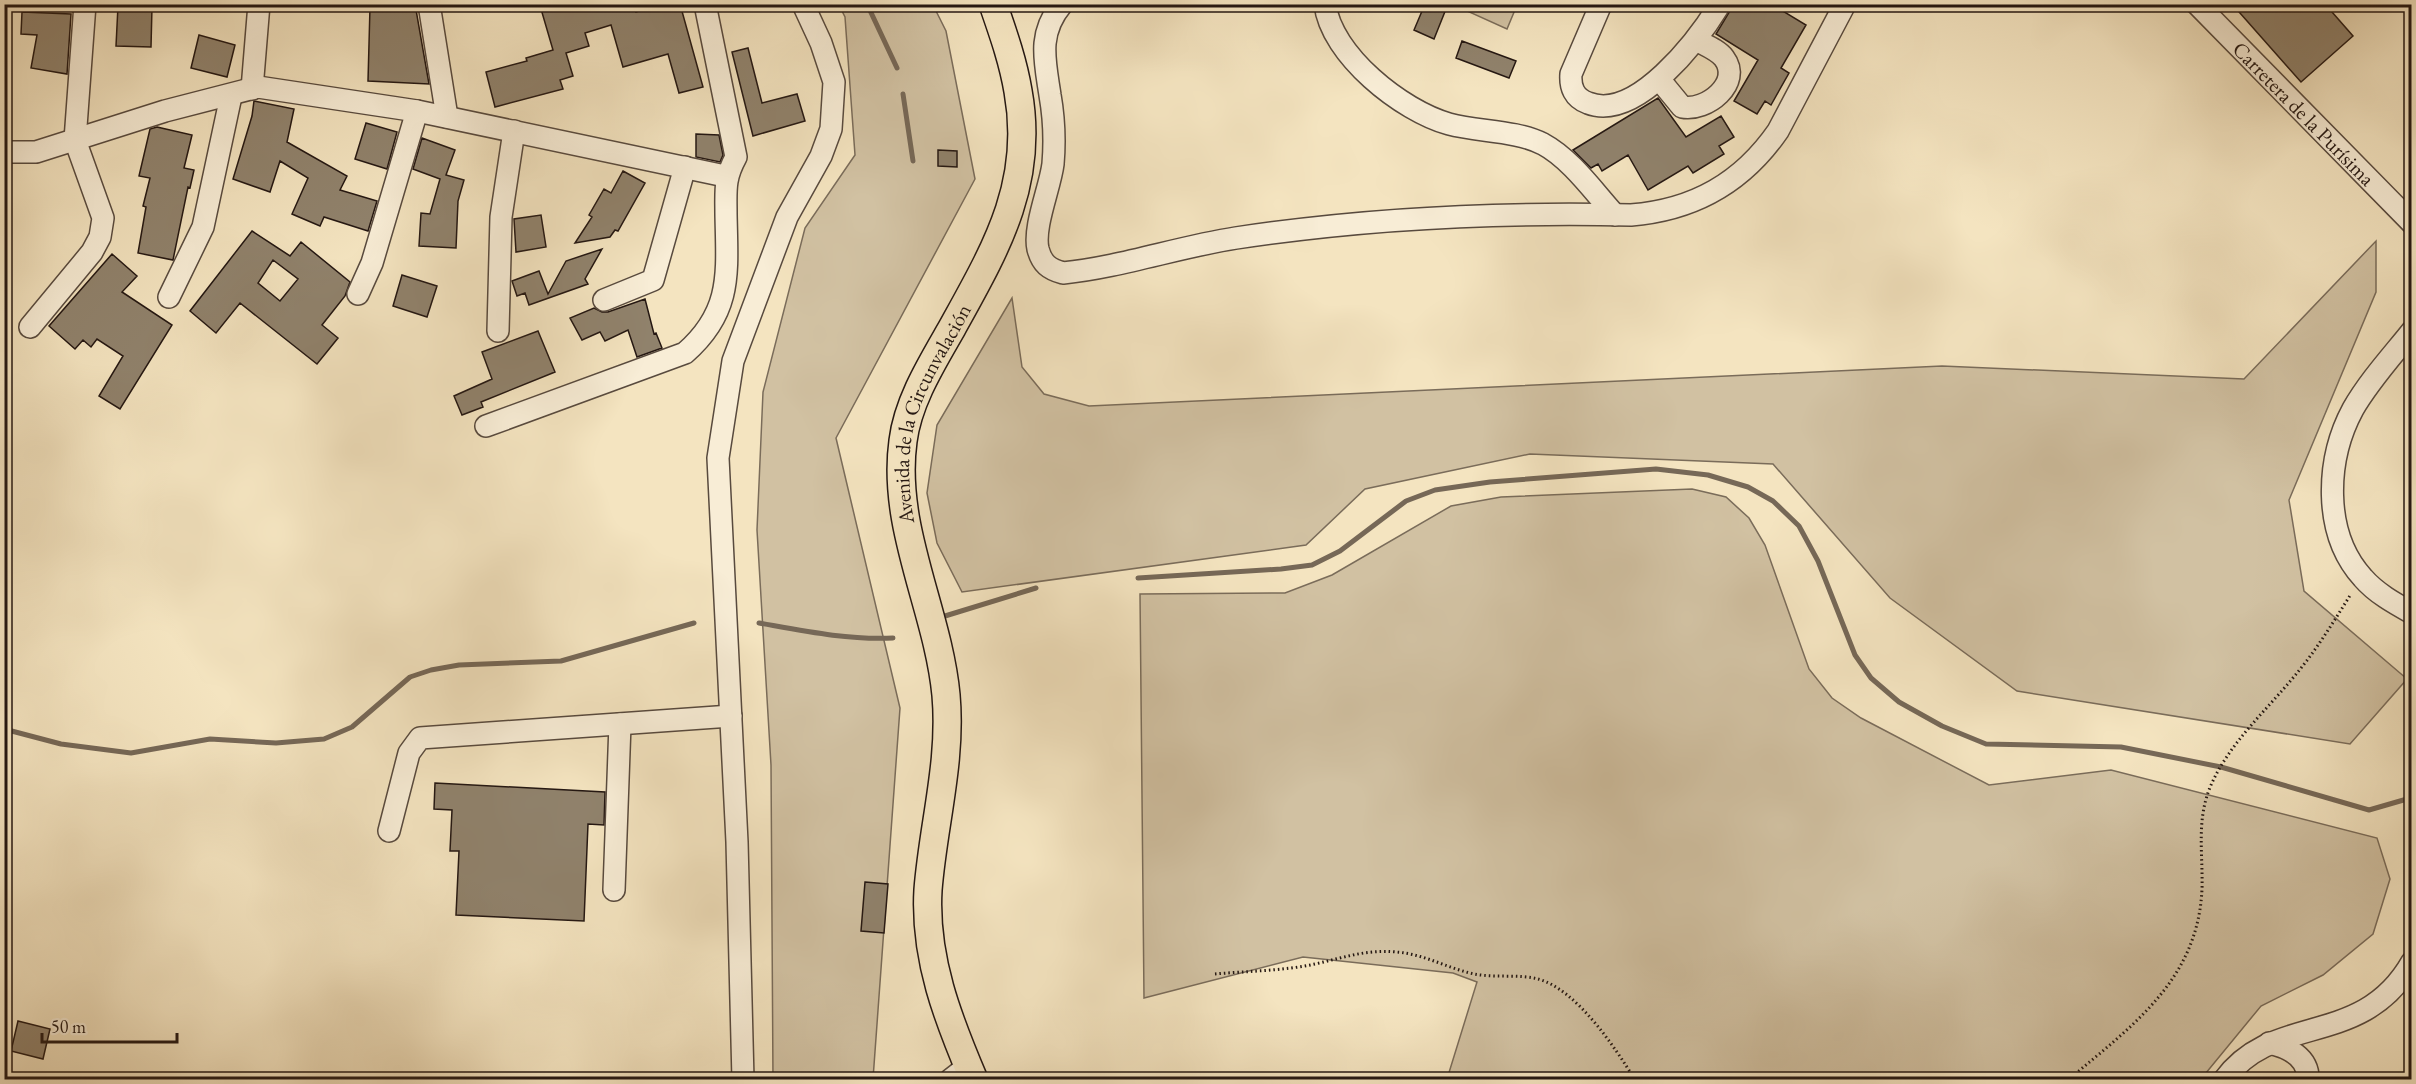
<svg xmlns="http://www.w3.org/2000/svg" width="2416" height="1084" font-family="'EB Garamond',serif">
	<rect width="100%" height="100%" fill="#f4e4c0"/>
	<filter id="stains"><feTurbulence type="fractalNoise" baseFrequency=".00333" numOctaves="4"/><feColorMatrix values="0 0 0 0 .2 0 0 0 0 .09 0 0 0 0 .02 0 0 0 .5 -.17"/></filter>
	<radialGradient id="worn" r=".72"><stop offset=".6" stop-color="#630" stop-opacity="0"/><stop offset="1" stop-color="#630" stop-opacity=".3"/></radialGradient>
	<path fill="#d1c1a2" stroke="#7a6c5a" stroke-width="1.5" d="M839 5H933L946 31 975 179 836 438 900 708 873 1079 773 1080 771 765 757 530 763 392 805 228 855 155 845 17Z
		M1470 5V4L1517 5 1507 29 1467 11Z
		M2376 241V292L2289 500 2304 591 2407 679 2350 744 2017 691 1890 598 1773 464 1530 454 1365 489 1306 545 962 592 937 543 927 493 937 425 1012 298 1022 367 1044 394 1089 406 1942 366 2244 379Z
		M1692 489 1726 497 1749 518 1765 545 1809 669 1832 698 1861 718 1989 785 2111 770 2377 838 2390 879 2373 934 2323 975 2261 1006 2201 1079H1447L1477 982 1453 973 1303 957 1144 998 1140 594 1285 593 1332 575 1451 506 1501 497Z"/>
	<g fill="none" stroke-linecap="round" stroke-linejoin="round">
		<path stroke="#766857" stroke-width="5" d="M867 4 897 68
			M903 94 913 161
			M1138 578 1281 569 1312 565 1340 551 1406 501 1435 490 1490 482 1656 469 1708 475 1748 487 1773 501 1799 526 1818 561 1855 655 1871 678 1899 702 1942 726 1986 744 2121 747 2221 767 2369 810 2407 799
			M945 616 1036 588
			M759 623C804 631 847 640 893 638
			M4 729 61 744 131 753 210 739 276 743 324 739 352 727 410 677 431 670 459 665 561 661 694 623"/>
	</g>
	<path fill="#90826c" stroke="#241712" stroke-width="1.5" fill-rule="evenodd" d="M384 4H415L429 84 368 81 370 7H384Z
		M555 4H634L636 12 660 4H680L703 87 679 93 668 54 623 67 611 25 585 33 589 46 566 53 573 76 560 80 563 89 495 107 486 72 527 61 526 58 553 50 541 9Z
		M1425 4H1448L1434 39 1414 30Z
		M1734 4H1771L1806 25 1781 68 1789 73 1771 105 1765 101 1757 114 1734 101 1758 60 1716 34Z
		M2232 4H2325L2353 36 2301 82Z
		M118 6 152 7 151 47 116 46Z
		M22 12 71 14 67 74 31 68 37 35 21 34Z
		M199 35 235 45 227 77 191 68Z
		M1462 41 1516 61 1509 78 1456 58Z
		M748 48 762 103 797 94 805 121 753 136 732 52Z
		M1658 98 1686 137 1721 116 1734 137 1719 146 1724 154 1693 173 1688 166 1648 190 1628 155 1602 171 1598 164 1591 168 1573 150Z
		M254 101 294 109 287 142 347 176 340 190 377 201 368 231 324 217 320 226 292 214 308 178 280 161 270 192 233 179 252 116Z
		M366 123 397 132 387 169 355 159Z
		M157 127 192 135 184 168 194 170 190 188 188 187 173 260 138 253 146 207 143 206 150 178 139 176 150 129Z
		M696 134 719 135 723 155 720 162 696 157Z
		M422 138 455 150 446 175 464 180 458 201 456 248 419 246 421 213 430 214 440 179 413 169Z
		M938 150 957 151V167L938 166Z
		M623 171 645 183 618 231 615 230 610 237 575 243 592 217 589 215 604 189 611 193Z
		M541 215 546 247 516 252 514 219Z
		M252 231 290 256 301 242 350 282 345 296 322 325 338 338 317 364 240 303 216 333 190 311ZM273 260 298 279 280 301 258 283Z
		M602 249 585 279 588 284 529 305 525 293 517 296 512 281 539 271 548 294 566 261Z
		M112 254 137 276 122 292 172 325 120 409 99 396 123 356 97 339 91 347 83 340 75 349 49 326Z
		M402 275 437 286 427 317 393 306Z
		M645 299 654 334 656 333 662 348 637 357 628 330 605 341 600 332 582 340 570 318 594 308 602 312H608Z
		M538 331 555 372 481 402 483 407 462 415 454 396 492 379 482 352Z
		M435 783 605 792 604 825 588 824 584 921 456 915 459 851H450L452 810 434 809Z
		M865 882 888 884 884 933 861 931Z
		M18 1021 50 1029 43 1059 11 1051Z"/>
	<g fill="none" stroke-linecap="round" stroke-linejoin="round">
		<g stroke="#584a3e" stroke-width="24">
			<g id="minor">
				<path d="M429 4 447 117"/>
				<path d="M1062 4C1037 34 1045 61 1050 95 1054 118 1055 141 1053 164 1050 188 1033 227 1038 249 1042 264 1049 269 1063 273 1121 267 1178 247 1236 238 1368 218 1498 212 1631 215 1694 210 1742 183 1778 131L1845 4"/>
				<path d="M1325 4C1331 55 1402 111 1449 124 1479 132 1515 130 1543 144 1571 159 1594 192 1615 215"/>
				<path d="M1601 4 1571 74C1570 87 1574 98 1588 103 1636 122 1698 40 1720 4"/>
				<path id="s1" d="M2197 4 2412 223"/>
				<path d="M1659 79 1682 107C1706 112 1743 83 1724 58 1718 50 1705 45 1696 40"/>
				<path d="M252 89 259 4"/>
				<path d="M4 152H36L165 111 258 87 417 111 725 176"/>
				<path d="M358 294 372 263 417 111"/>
				<path d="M169 297 203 227 231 96"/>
				<path d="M604 300 653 280 685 167"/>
				<path d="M30 327 92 252 100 237 103 218 75 140 85 4"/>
				<path d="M498 331 501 217 514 131"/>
				<path d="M2412 331C2392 356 2369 381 2353 409 2326 459 2322 533 2363 578 2376 593 2394 603 2412 613"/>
				<path d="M486 426 685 353C733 311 727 272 726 214 726 190 724 179 736 157L705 4"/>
				<path d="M389 831 409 753 420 738 731 716"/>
				<path d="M614 890 620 724"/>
				<path d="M2269 1043C2287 1047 2309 1057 2308 1080"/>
				<path d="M743 1080 737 842 718 458 733 361 787 217 821 156 831 129 834 82 821 43 803 4"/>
				<path d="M950 1080 968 1066"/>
				<path d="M2224 1080C2274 1011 2362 1050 2412 962"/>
			</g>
		</g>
		<g stroke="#241712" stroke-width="30">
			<g id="major">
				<path id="s2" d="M974 1080C948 1019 924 958 928 890 933 825 952 762 946 695 938 610 891 528 903 441 908 401 932 363 952 328 995 250 1035 184 1018 91 1013 61 1003 33 993 4"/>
			</g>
		</g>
		<path stroke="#241712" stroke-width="3" stroke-dasharray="1.5 3" stroke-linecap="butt" d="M1215 974C1247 971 1283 971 1315 964 1342 958 1367 949 1396 952 1424 954 1447 968 1474 974 1495 978 1519 974 1538 979 1576 989 1615 1047 1635 1080
			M2068 1080C2132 1026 2198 980 2202 889 2203 852 2196 820 2211 785 2230 742 2268 709 2297 673 2317 649 2334 621 2351 594"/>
		<use href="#minor" stroke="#f8edd6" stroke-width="21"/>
		<use href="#major" stroke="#f4e4c0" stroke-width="27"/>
	</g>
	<g text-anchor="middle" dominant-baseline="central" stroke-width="5" stroke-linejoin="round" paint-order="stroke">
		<g font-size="21" fill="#241712" stroke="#f8edd6">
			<text stroke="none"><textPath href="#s1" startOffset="153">Carretera de la Purísima</textPath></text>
			<text stroke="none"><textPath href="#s2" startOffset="686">Avenida de la Circunvalación</textPath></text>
		</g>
	</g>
	<rect width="2416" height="1084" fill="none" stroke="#f4e4c0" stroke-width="24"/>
	<rect x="6" y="6" width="2404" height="1072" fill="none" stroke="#241712" stroke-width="3"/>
	<rect x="12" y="12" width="2392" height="1060" fill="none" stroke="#241712" stroke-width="1.5"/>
	<path d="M42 1033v9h135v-9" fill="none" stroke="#241712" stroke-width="3"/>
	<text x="51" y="1033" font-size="18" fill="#241712" stroke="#f8edd6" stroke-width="4.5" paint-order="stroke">50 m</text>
	<rect width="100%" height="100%" filter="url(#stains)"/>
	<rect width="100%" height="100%" fill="url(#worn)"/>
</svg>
